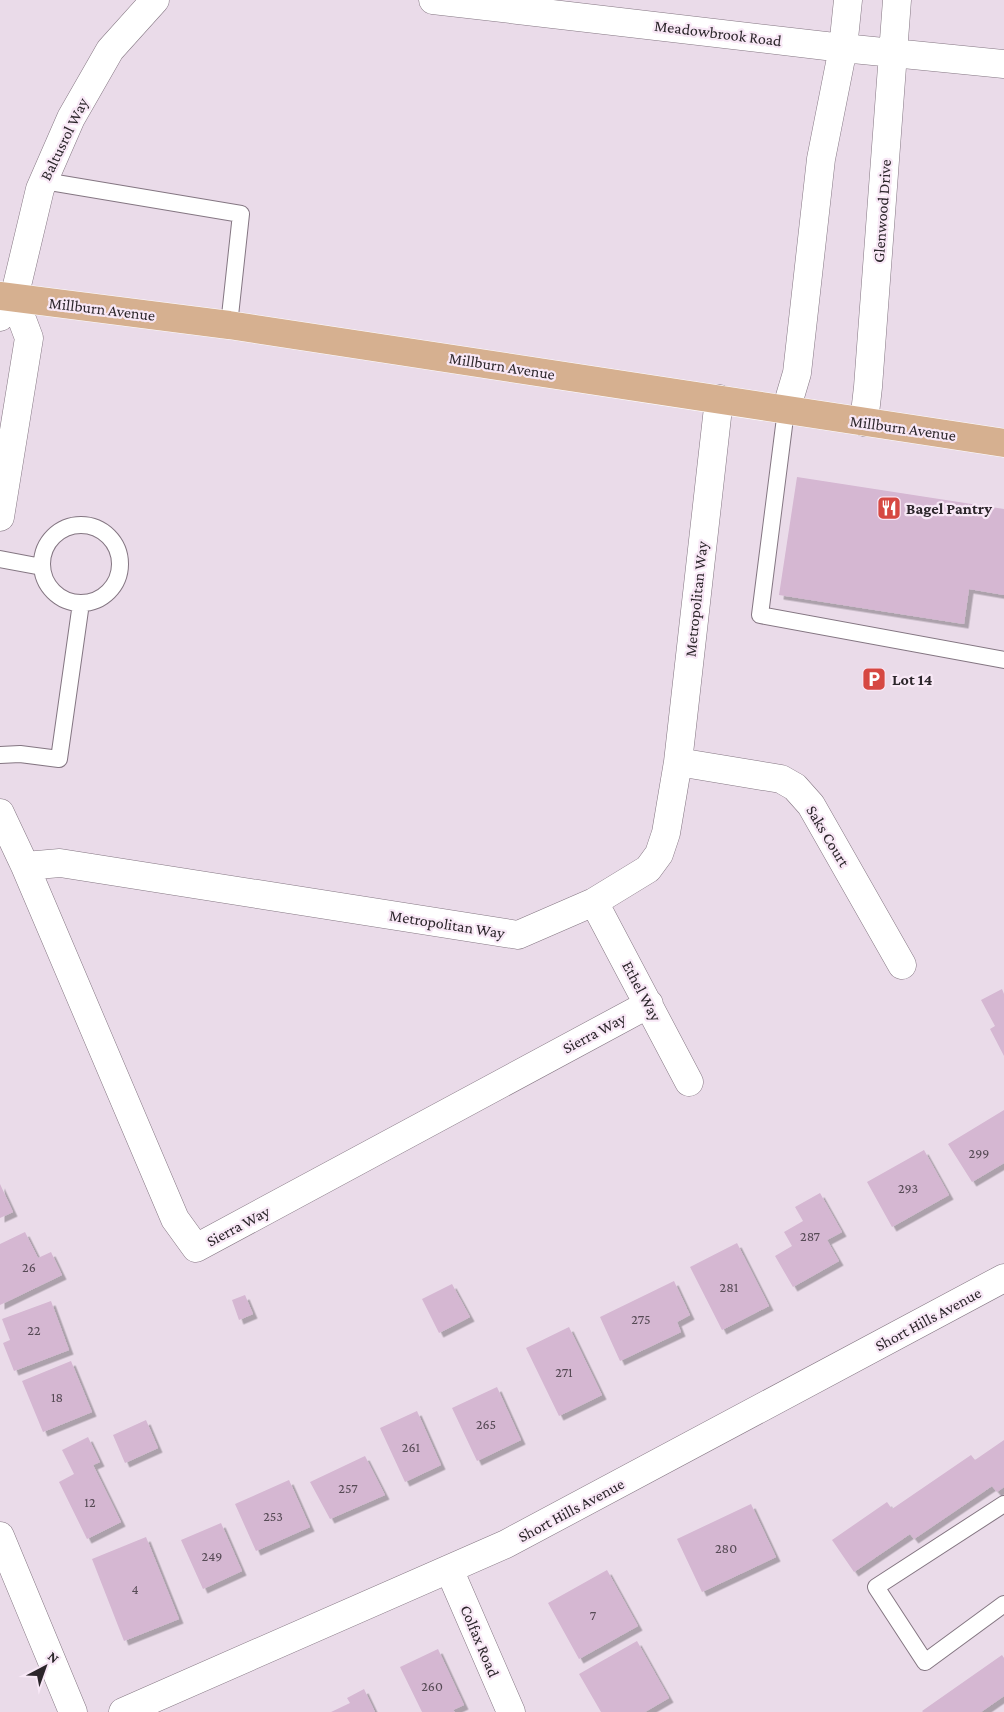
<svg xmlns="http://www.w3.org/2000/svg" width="1004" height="1712" font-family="'Crimson Pro',serif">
	<defs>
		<filter id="shadow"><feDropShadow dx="4.5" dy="4.5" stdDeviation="0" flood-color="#0004"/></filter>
	</defs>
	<rect width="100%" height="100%" fill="#eadbe9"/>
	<path fill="#d5b7d2" filter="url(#shadow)" d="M797 477 1004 509V595L969 589 964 624 779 595Z
		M1002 989 1004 994V1056L990 1029 995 1026 981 1000Z
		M1004 1110V1163L972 1182 948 1144Z
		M924 1150 949 1195 892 1227 867 1182Z
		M0 1184 13 1212 0 1218Z
		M820 1193 842 1232 827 1240 839 1261 793 1287 775 1256 792 1246 784 1232 803 1221 795 1207Z
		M25 1232 38 1258 51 1252 62 1275 0 1305V1244Z
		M737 1243 769 1306 722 1330 690 1267Z
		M674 1281 690 1315 677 1322 681 1332 620 1361 600 1317Z
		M452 1284 470 1317 439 1333 422 1299Z
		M245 1295 253 1314 239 1320 232 1300Z
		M51 1301 69 1350 14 1371 3 1343 10 1340 2 1319Z
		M569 1327 602 1395 559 1416 526 1348Z
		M71 1361 92 1412 43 1432 22 1381Z
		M497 1387 521 1440 477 1461 452 1408Z
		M417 1411 441 1465 405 1482 380 1428Z
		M146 1420 158 1448 125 1463 113 1435Z
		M88 1437 100 1462 93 1465 121 1522 87 1539 59 1482 74 1474 62 1450Z
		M1004 1440V1487L997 1492 992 1486 914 1539 910 1534 854 1572 832 1540 887 1502 892 1509 971 1455 975 1460Z
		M365 1456 385 1495 330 1519 310 1482Z
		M289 1480 310 1527 256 1551 235 1504Z
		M751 1504 776 1557 702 1592 677 1539Z
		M221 1523 242 1571 203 1589 181 1540Z
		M146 1537 179 1619 124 1641 92 1559Z
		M607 1570 638 1626 579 1659 548 1603Z
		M637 1641 669 1698 645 1712H601L579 1674Z
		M438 1649 464 1705 453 1710 455 1712H422L400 1667Z
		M1002 1655 1004 1658V1696L981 1712H923L922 1711Z
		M364 1689 375 1712H331L350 1703 347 1698Z"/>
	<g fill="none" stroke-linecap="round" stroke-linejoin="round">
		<g stroke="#847682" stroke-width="18">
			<path id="lane" d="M44 181 241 214 229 325
				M786 410 760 615 1004 660
				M42 564a39 39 0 1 1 78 0a39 39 0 1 1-78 0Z
				M0 559 42 567
				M0 755 20 754 59 759 81 603
				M1004 1504 876 1587 925 1662 1004 1604"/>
		</g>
		<g stroke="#847682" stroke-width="29">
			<path id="street" d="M433 0 843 48 1004 64
				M0 317 14 298 40 189 71 118 110 50 155 0
				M786 410 797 373 821 159 843 48 848 0
				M864 422 868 387 897 0
				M0 517 29 338 14 298
				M678 762 781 779 795 787 811 805 902 965
				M0 813 25 866 60 863 518 935 594 902 648 869 659 854 666 833 678 762 719 399
				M25 866 175 1219 196 1248 649 1004
				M594 902 689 1082
				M0 1536 73 1712
				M449 1569 511 1712
				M123 1712 506 1544 1004 1278"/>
		</g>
		<g stroke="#fff" stroke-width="29">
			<path id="primary" d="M0 296 229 325 1004 443"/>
		</g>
		<use href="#lane" stroke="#fff" stroke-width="16"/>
		<use href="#street" stroke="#fff" stroke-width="28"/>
		<use href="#primary" stroke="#d6b090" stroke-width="28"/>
	</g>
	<defs>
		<g id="restaurant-square" transform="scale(1.25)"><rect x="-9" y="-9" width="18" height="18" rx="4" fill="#d64842" stroke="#f8e8f6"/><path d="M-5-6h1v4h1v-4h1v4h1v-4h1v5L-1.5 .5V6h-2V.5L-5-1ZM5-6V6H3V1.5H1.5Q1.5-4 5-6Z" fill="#fff"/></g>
		<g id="parking-square" transform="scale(1.25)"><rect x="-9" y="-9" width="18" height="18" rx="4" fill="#d64842" stroke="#f8e8f6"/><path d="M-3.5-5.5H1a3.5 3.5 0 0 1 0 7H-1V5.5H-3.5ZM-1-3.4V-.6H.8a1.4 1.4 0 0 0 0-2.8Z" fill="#fff"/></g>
	</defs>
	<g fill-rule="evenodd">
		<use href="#restaurant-square" x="889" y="508"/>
		<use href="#parking-square" x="874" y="679"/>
	</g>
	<g text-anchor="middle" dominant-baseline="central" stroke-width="4.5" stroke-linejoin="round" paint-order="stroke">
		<g font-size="14" fill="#564a55">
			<text x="979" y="1153">299</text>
			<text x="908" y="1188">293</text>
			<text x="810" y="1236">287</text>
			<text x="29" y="1267">26</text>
			<text x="729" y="1287">281</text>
			<text x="641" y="1319">275</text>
			<text x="34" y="1330">22</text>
			<text x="564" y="1372">271</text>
			<text x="57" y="1397">18</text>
			<text x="486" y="1424">265</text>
			<text x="411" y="1447">261</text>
			<text x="348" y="1488">257</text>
			<text x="90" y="1502">12</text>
			<text x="273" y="1516">253</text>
			<text x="726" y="1548">280</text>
			<text x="212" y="1556">249</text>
			<text x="135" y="1589">4</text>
			<text x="593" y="1615">7</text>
			<text x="432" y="1686">260</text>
		</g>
		<g font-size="16" fill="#2c262b" stroke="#f8e8f6">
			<text transform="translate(718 33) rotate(7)">Meadowbrook Road</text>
			<text transform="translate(64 139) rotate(-64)">Baltusrol Way</text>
			<text transform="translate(882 211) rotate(-86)">Glenwood Drive</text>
			<text transform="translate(102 309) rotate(7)">Millburn Avenue</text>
			<text transform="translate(502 366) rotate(9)">Millburn Avenue</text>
			<text transform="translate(903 428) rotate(8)">Millburn Avenue</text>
			<text transform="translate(696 599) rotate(-84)">Metropolitan Way</text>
			<text transform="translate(828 836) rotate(59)">Saks Court</text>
			<text transform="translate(447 924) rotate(9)">Metropolitan Way</text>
			<text transform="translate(642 991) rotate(62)">Ethel Way</text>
			<text transform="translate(594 1033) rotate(-28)">Sierra Way</text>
			<text transform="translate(238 1226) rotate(-28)">Sierra Way</text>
			<text transform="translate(928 1319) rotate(-28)">Short Hills Avenue</text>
			<text transform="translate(571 1510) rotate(-28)">Short Hills Avenue</text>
			<text transform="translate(480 1641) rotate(67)">Colfax Road</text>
		</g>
		<g font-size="16" font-weight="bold" fill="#2c262b" stroke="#f8e8f6" text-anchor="start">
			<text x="906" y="508">Bagel Pantry</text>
			<text x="892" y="679">Lot 14</text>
		</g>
	</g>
	<g transform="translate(45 1667) rotate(41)" stroke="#f8e8f6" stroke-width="4" paint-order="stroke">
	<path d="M0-4L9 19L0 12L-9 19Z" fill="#2c262b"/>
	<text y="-8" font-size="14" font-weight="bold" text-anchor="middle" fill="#2c262b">N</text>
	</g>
</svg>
